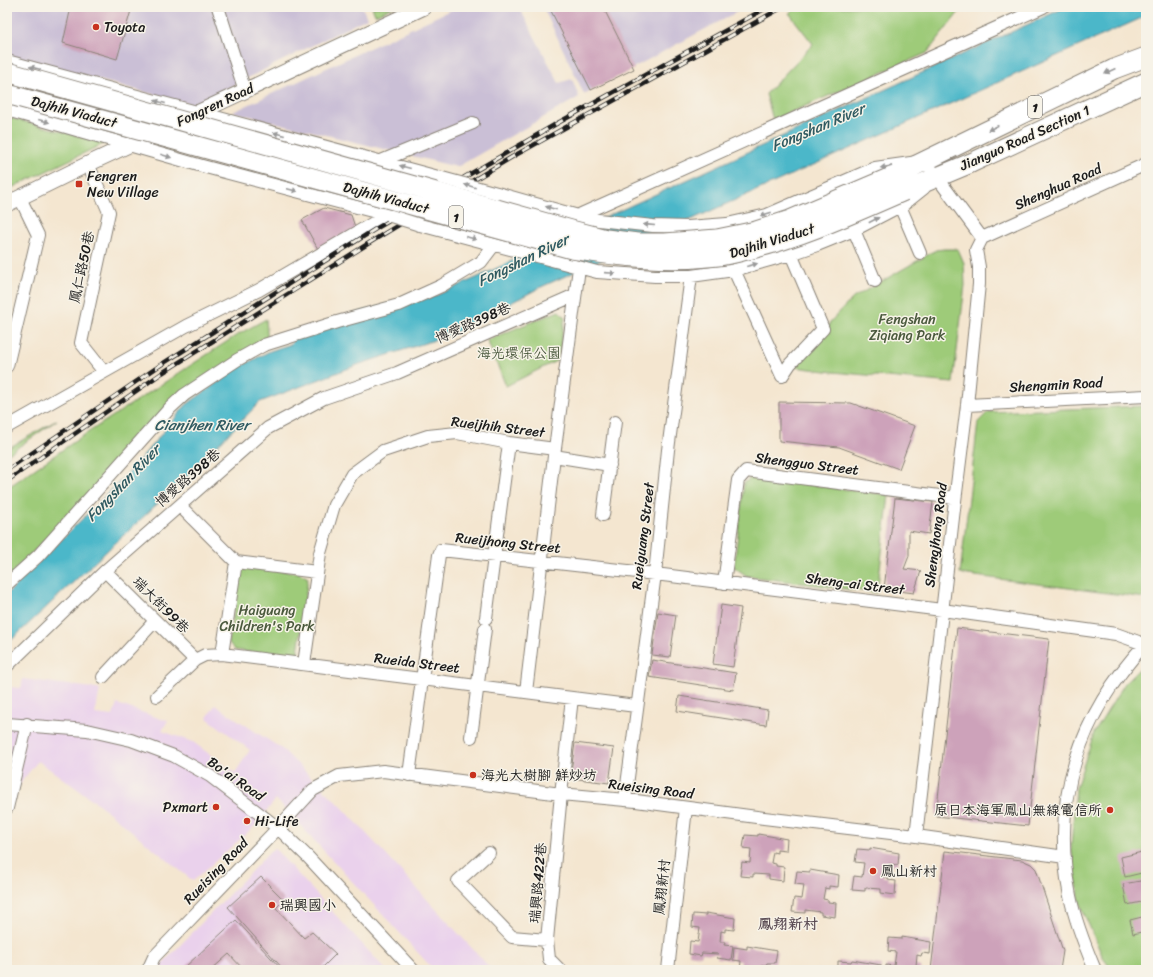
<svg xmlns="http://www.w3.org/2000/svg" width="1153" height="977" font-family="Sriracha,'LXGW WenKai TC',sans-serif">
	<rect width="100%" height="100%" fill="#f7f3e8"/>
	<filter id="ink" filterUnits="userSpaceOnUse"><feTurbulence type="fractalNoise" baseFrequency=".025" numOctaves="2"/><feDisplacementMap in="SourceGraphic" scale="8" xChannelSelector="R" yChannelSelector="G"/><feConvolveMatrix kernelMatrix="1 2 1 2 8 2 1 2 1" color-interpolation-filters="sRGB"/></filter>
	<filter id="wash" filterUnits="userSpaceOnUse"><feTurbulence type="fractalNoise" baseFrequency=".012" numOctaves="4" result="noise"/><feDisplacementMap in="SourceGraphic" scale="16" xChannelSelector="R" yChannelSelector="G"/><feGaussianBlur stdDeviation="0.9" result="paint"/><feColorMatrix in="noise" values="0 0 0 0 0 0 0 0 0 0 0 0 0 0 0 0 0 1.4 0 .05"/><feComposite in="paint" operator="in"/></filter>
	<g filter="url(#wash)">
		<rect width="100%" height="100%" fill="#f4e6d0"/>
		<path fill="#ead1ec" d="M23 679 100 689 95 714 113 716 117 704 144 713 161 719 168 720 162 731 193 742 235 773 250 750 207 718 215 705 282 749 342 807 492 970H434L276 799 257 824 193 881 100 805 38 761 25 777 7 803V687L21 688Z
			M274 848 386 970H159L163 963Z"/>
		<path fill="#cabfd6" d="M7 7H362L367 18 194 105 7 56Z
			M457 7H519L559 83 572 79 579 97 457 167 233 112Z
			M543 7H735L737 12 584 94Z"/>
		<path fill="#9ecb79" stroke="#5d744a" d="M372 7H394L375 15Z
			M800 7H963L927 53 773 120 766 94 813 44 789 13Z
			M7 117 105 143 7 190Z
			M944 249H958L964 263 965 285 953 383 833 372 795 367 827 332 830 322 853 298 936 250Z
			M559 311 565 317 558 360 506 386 487 340Z
			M266 319 268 344 173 411 7 578V488L81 437 237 335Z
			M1146 406V598L960 574 978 422 988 412Z
			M57 420 7 455V449Z
			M752 477 889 495 877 593 747 576 734 567 744 483Z
			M247 567 300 573 308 578 298 652 292 658 235 650 229 643 240 570Z
			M1146 662V970H1112L1103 958 1080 904 1071 846 1076 788 1094 733 1125 683Z"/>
		<path fill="#4cb7c9" stroke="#346a72" d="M1066 7H1146V16L541 287 450 335 360 364 260 402 183 480 7 644V594L131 470 186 405 236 369 270 351 322 334 368 325 476 278 597 221Z"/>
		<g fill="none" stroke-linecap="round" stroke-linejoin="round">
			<path stroke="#4cb7c9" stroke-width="20" d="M301 344 335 329 421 306"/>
		</g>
		<g id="blocks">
			<path fill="#cda2ba" d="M71 7H132L117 59 63 43Z
				M549 7H603L634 69 591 90Z
				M324 208 351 215 356 230 319 251 302 220Z
				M779 402 851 403 915 426 899 469 839 447 779 441Z
				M895 498 933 502 929 534 909 531V556L904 569 921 571 914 593 884 589Z
				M721 605 741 608 733 667 713 664Z
				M658 612 676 615 670 657 652 655Z
				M957 628 1049 639 1028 826 936 816Z
				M652 660 736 673 733 690 649 677Z
				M679 696 768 710 766 725 677 711Z
				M575 743 614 748 609 783 570 778Z
				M758 834 787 839 786 851 777 850V853L773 852 771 863 776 864V866L784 867 783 881 769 879V875L753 874V877L740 876 742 862 750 863 751 849 743 848 745 835 758 836Z
				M870 848 899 853 898 865 889 864V867L885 866 883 877H888V880L896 881 895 895 881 893V889L865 888V891L852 890 854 876 862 877 864 863 855 862 857 849 870 850Z
				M945 851 1022 860 1031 864 1036 869 1063 951 1060 970H931Z
				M1146 851V872L1125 877 1121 857Z
				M810 870 839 875 838 887 829 886V889L825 888 823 899 828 900V902L836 903 835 917 821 915V912L805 910V913L792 912 794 898 802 899 804 885 795 884 797 871 810 872Z
				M261 877 284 900 276 908 304 938 312 932 336 954 320 970H284L228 907Z
				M1146 880V901L1127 905 1123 884Z
				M706 913 735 918 734 930 725 929V932L721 931 720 942H725L724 945 733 946 731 960 717 958 718 954 702 953 701 956 689 954 690 941 698 942 700 928 692 927 693 914 706 915Z
				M1146 916V931L1133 934 1130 920Z
				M236 920 282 970H244L229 954 211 970H189L185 967Z
				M902 937 931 942 930 954 922 953 921 956 917 955 916 966 921 967 920 970H886V965L894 966 896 952 888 951 889 938 902 939Z
				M747 946 777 951 775 963H767L766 965H762L761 970H740L741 961 733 960 734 947 747 949Z
				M852 960 881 965 880 970H838V961L851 962Z"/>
		</g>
	</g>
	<g filter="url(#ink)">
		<use href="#blocks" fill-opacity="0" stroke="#888176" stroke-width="1"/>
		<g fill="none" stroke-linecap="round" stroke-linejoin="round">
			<g stroke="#888176" stroke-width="14">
				<path id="minor" d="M218 7 245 91
					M7 61 442 178
					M7 110 202 166 391 216
					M381 161 473 123
					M88 164 109 212 81 343 104 372
					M497 193 589 219 653 226 688 227 727 224 767 215 875 168 925 161 982 238
					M900 206 920 253
					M577 216 1043 7
					M420 225 597 272 655 276H691L734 270 791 254 817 245 854 230 904 204 924 188
					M854 230 875 281
					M982 238 1146 164
					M734 270 782 376
					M7 366 38 235 20 198
					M782 376 790 364 823 329 791 254
					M967 405 1146 396
					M7 427 186 326 259 290 387 215
					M554 456 610 465
					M180 506 236 562 317 572
					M603 515 615 422
					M105 571 195 660
					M724 583 738 480 746 471 955 498
					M7 584 38 556 170 408 184 395 237 360 264 345 337 322 399 305 441 286 481 262 494 245
					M486 618 509 443
					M222 654 236 562
					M304 664 320 553 334 505 352 474 383 451 428 436 457 433 509 443 555 449
					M7 666 105 571 268 428 324 398 397 373 575 295
					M103 677 155 621
					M526 692 554 456 579 268
					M157 696 195 660 205 655 222 654 636 706
					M7 724 87 730 131 740 174 756 210 776 278 828 308 857 413 970
					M471 737 485 629
					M409 775 439 555 441 550 655 574 942 610 1116 634 1144 644
					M625 800 655 574 668 450 691 276
					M7 808 27 724
					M916 836 954 509 967 405 979 284V267L976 250 982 238
					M489 853 458 881 512 937 547 940
					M148 970 154 957 278 828 313 790 339 776 383 771 561 794 636 801 764 818 916 836 1065 857
					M560 970 549 959 547 940 561 794 572 698
					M668 970 686 808
					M1095 970C1085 946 1075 921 1070 896 1050 799 1080 714 1146 643"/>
			</g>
			<g stroke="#888176" stroke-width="17">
				<path id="tertiary" d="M7 204 88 164 424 7"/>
			</g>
			<g stroke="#888176" stroke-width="21">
				<path id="primary" d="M896 175 1114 69 1146 57
					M904 191 971 163 1146 82"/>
			</g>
			<use href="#minor" stroke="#fff" stroke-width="12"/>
			<use href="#tertiary" stroke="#fff" stroke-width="15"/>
			<use href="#primary" stroke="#fff" stroke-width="19"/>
			<g stroke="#1c1c1c" stroke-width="4.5">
				<path id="rail" d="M7 470 159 366 377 228 556 124 768 7
					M7 481 162 373 382 235 512 157 783 7"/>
			</g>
			<use href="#rail" stroke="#f7f3e8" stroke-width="3" stroke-dasharray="9" stroke-linecap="butt"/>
			<g stroke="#888176" stroke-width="14" stroke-linecap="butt">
				<path id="minor-bridge" d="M442 178 497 193
					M391 216 420 225"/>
			</g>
			<g stroke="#888176" stroke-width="21" stroke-linecap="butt">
				<path id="primary-bridge" d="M7 72 575 231 606 239 637 243H665L717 239 756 231 790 220 896 175
					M7 94 572 249C621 257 669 262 718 256 728 255 738 252 748 250 802 237 853 213 904 191"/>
			</g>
			<use href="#minor-bridge" stroke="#fff" stroke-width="12"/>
			<use href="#primary-bridge" stroke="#fff" stroke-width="19"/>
		</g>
		<defs><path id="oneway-solid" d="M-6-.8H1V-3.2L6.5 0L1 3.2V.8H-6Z"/></defs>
		<g fill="#999">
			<use href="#oneway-solid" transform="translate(35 68) rotate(-165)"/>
			<use href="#oneway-solid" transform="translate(1110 71) rotate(155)"/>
			<use href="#oneway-solid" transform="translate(160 102) rotate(-165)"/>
			<use href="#oneway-solid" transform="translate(44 121) rotate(15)"/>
			<use href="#oneway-solid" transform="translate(993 128) rotate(154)"/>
			<use href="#oneway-solid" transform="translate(279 134) rotate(-165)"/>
			<use href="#oneway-solid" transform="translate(166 156) rotate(17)"/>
			<use href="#oneway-solid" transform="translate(405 167) rotate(-165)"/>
			<use href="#oneway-solid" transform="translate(886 167) rotate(172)"/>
			<use href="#oneway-solid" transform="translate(470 186) rotate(-164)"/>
			<use href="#oneway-solid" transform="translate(292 190) rotate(15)"/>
			<use href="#oneway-solid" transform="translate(551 208) rotate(-164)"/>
			<use href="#oneway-solid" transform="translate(766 214) rotate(163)"/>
			<use href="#oneway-solid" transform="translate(874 220) rotate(-28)"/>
			<use href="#oneway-solid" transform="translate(649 225) rotate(-175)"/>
			<use href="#oneway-solid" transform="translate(471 238) rotate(15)"/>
			<use href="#oneway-solid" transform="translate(752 265) rotate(-15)"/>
			<use href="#oneway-solid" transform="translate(610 273) rotate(4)"/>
		</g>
	</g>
	<g fill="#c8321e" stroke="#f7f3e8" stroke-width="1.5">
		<circle cx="96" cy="27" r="4"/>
		<rect x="75" y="180" width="8" height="8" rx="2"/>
		<circle cx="473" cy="775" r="4"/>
		<circle cx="216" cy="807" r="4"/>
		<circle cx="1110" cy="810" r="4"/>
		<circle cx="247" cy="821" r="4"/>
		<circle cx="873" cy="871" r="4"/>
		<circle cx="272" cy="905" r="4"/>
	</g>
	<g text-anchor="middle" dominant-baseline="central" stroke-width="3" stroke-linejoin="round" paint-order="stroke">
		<g fill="#f7f3e8" stroke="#5e5c59" stroke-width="1">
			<rect x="1028" y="96" width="14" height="22" rx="3"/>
			<rect x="449" y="206" width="14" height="22" rx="3"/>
		</g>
		<g font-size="13" font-weight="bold" fill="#1c1c1c">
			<text x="1035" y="107">1</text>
			<text x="456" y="217">1</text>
		</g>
		<g font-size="14" fill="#1c1c1c" stroke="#f7f3e8" text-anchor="start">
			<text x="104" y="27">Toyota</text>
			<text x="87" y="176">Fengren<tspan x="87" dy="16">New Village</tspan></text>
			<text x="481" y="775">海光大樹腳 鮮炒坊</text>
			<text x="208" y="807" text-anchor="end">Pxmart</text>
			<text x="1102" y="810" text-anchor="end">原日本海軍鳳山無線電信所</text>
			<text x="255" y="821">Hi-Life</text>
			<text x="881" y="871">鳳山新村</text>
			<text x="280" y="905">瑞興國小</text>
		</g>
		<g font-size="14" fill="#1c1c1c" stroke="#f7f3e8">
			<text transform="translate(215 105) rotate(-25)">Fongren Road</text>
			<text transform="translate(74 112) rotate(15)">Dajhih Viaduct</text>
			<text transform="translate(1025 138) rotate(-24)">Jianguo Road Section 1</text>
			<text transform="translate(1058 187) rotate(-24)">Shenghua Road</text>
			<text transform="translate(386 198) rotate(15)">Dajhih Viaduct</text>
			<text transform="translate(772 241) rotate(-17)">Dajhih Viaduct</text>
			<text transform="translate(82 267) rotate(-78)">鳳仁路50巷</text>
			<text transform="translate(473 323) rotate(-24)">博愛路398巷</text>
			<text transform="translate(1056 385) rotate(-3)">Shengmin Road</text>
			<text transform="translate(498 427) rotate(7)">Rueijhih Street</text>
			<text transform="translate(807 464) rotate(7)">Shengguo Street</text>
			<text transform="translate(188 478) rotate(-41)">博愛路398巷</text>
			<text transform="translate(936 535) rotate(-83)">Shengjhong Road</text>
			<text transform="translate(643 536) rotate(-83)">Rueiguang Street</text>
			<text transform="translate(508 543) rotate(6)">Rueijhong Street</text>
			<text transform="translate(855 584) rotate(7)">Sheng-ai Street</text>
			<text transform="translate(161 605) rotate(45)">瑞大街99巷</text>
			<text transform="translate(417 663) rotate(7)">Rueida Street</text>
			<text transform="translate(236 779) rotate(35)">Bo'ai Road</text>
			<text transform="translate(651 789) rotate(7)">Rueising Road</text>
			<text transform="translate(216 871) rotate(-46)">Rueising Road</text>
			<text transform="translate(538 883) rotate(-85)">瑞興路422巷</text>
			<text transform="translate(662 887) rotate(-84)">鳳翔新村</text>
		</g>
		<g font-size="14" fill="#4a593d" stroke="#f7f3e8">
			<text x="907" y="319">Fengshan<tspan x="907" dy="16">Ziqiang Park</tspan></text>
			<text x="519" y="353">海光環保公園</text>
			<text x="267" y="610">Haiguang<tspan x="267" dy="16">Children's Park</tspan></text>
		</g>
		<g font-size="15" font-style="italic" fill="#2f5a61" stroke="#f7f3e8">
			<text transform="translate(818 127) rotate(-23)">Fongshan River</text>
			<text transform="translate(523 260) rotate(-26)">Fongshan River</text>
			<text x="202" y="425">Cianjhen River</text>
			<text transform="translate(123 483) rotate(-46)">Fongshan River</text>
		</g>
		<g font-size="15" font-weight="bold" fill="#5a4b53" stroke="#f7f3e8">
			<text x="788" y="924">鳳翔新村</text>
		</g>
	</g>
	<rect width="1153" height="977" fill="none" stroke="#f7f3e8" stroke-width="24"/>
</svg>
